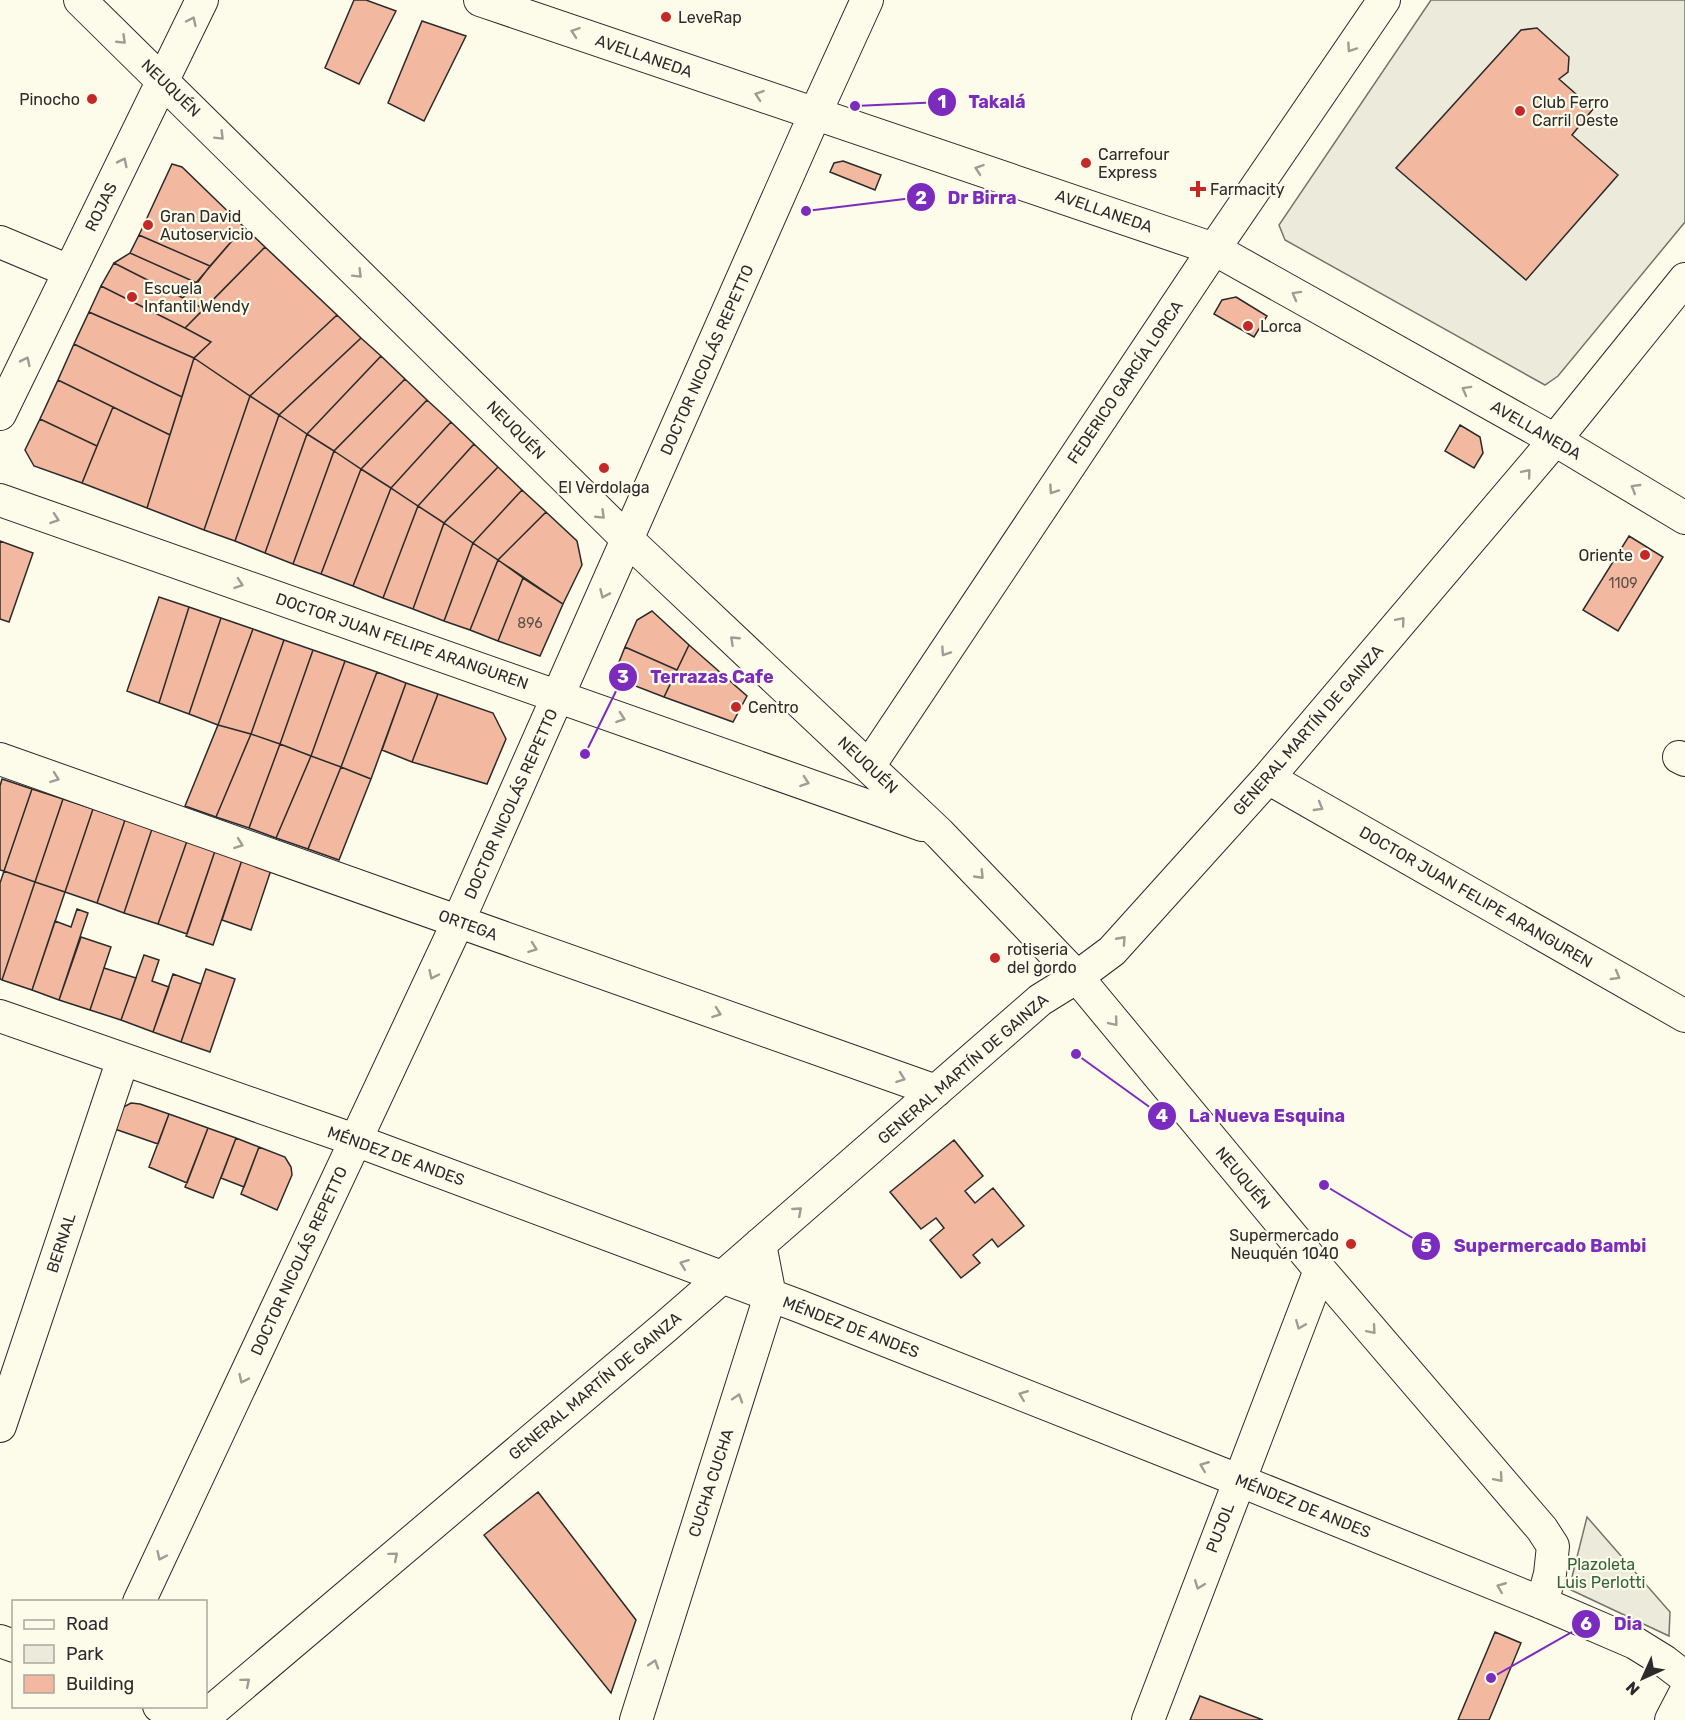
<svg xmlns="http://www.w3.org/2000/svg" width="1685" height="1720" font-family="Rubik,sans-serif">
	<rect width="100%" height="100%" fill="#fdfbea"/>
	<path fill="#ecebdb" stroke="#74746e" stroke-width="1.5" d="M1431 0H1685V222L1558 376 1545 385 1285 240 1279 225Z
		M1587 1517 1670 1612 1669 1636 1569 1589Z"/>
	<path fill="#f2b8a0" stroke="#2b2b2b" stroke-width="1.5" d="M354 0H366L396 11 359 84 325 68Z
		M422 21 466 36 424 121 388 103Z
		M1537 28 1569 57 1568 72 1559 79 1593 109 1572 135 1618 175 1526 280 1396 168 1521 30Z
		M843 161 881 175 875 190 830 172 834 163Z
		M172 164 182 167 244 227 210 266 139 235Z
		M244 227 265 247 204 309 183 298Z
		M139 235 210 266 197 283 130 253Z
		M265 247 337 315 250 396 194 358 211 342 185 328Z
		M130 253 197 283 183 298 114 263Z
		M114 263 183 298 204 309 185 328 101 286Z
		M101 286 185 328 211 342 194 358 89 312Z
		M1236 297 1267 316 1254 337 1214 314 1222 300Z
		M89 312 194 358 182 397 74 344Z
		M337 315 361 338 279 415 250 396Z
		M361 338 381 356 307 434 279 415Z
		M74 344 182 397 170 435 58 380Z
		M381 356 405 379 334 451 307 434Z
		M194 358 250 396 204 530 147 508Z
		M405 379 427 400 361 469 334 451Z
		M58 380 113 407 97 446 40 419Z
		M250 396 279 415 235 541 204 530Z
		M427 400 451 422 391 488 361 469Z
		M113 407 170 435 147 508 82 483Z
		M279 415 307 434 265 553 235 541Z
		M40 419 97 446 82 483 34 466 25 450Z
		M451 422 474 444 418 506 391 488Z
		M1460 425 1480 437 1483 453 1474 468 1445 451Z
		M307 434 334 451 293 564 265 553Z
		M474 444 498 467 444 523 418 506Z
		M334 451 361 469 321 574 293 564Z
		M498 467 522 490 473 543 444 523Z
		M361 469 391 488 353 586 321 574Z
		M391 488 418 506 383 598 353 586Z
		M522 490 546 512 498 560 473 543Z
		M418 506 444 523 413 609 383 598Z
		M546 512 577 541 582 565 563 604 498 560Z
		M444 523 473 543 444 621 413 609Z
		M1629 536 1663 557 1618 631 1583 610Z
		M0 541 33 553 9 622 0 619Z
		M473 543 498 560 470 630 444 621Z
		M498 560 523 578 498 641 470 630Z
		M523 578 563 604 540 656 498 641Z
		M159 597 189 607 159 703 127 691Z
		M189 607 221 618 189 714 159 703Z
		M652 611 689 645 677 670 625 647 637 620Z
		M221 618 253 629 218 725 189 714Z
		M253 629 284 640 251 734 218 725Z
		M284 640 313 650 280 744 251 734Z
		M689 645 747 696 733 722 664 697Z
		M625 647 677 670 664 697 625 682 617 667Z
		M313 650 345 661 311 756 280 744Z
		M345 661 377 672 341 767 311 756Z
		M377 672 406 683 371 779 341 767Z
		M406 683 438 694 412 762 382 750Z
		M438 694 493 713 506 739 487 784 412 762Z
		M218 725 251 734 216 817 185 806Z
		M251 734 280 744 249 828 216 817Z
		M280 744 311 756 276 838 249 828Z
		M311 756 341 767 308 849 276 838Z
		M341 767 371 779 339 860 308 849Z
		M2 779 32 789 4 871 0 870V786Z
		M32 789 63 799 35 882 4 871Z
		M63 799 93 809 65 892 35 882Z
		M93 809 125 820 97 903 65 892Z
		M125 820 152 829 124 913 97 903Z
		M152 829 187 841 158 924 124 913Z
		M187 841 215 851 187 934 158 924Z
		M215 851 242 860 213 945 186 936Z
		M242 860 271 870 251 930 222 920Z
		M4 871 35 882 2 980 0 979V883Z
		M35 882 65 892 32 990 2 980Z
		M77 909 88 913 59 1000 32 990 55 921 71 927Z
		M81 937 111 947 90 1010 59 1000Z
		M144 955 159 960 152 981 169 987 153 1032 121 1020Z
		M104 968 136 978 121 1020 90 1010Z
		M206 969 235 979 210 1052 181 1042Z
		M173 974 201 984 181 1042 153 1032Z
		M131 1103 140 1104 169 1114 158 1144 109 1127 116 1111Z
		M169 1114 208 1128 187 1183 149 1167Z
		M208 1128 236 1138 213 1198 185 1187Z
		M236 1138 259 1147 244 1187 221 1178Z
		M954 1140 983 1176 965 1191 975 1203 993 1188 1024 1226 998 1247 992 1239 973 1255 980 1263 961 1278 930 1240 944 1228 936 1218 921 1229 890 1192Z
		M259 1147 285 1157 291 1167 292 1175 277 1210 241 1194Z
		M538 1492 636 1620 611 1693 484 1535Z
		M1495 1632 1521 1643 1492 1713 1489 1720H1458Z
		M1200 1696 1263 1720H1190Z"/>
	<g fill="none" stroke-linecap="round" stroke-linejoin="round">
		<g stroke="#2b2b2b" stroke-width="34">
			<path id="minor" d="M80 0 628 540 939 833 1077 977 1320 1270 1542 1529 1553 1546 1550 1574 1542 1603
				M480 0 1214 249 1555 440 1685 518
				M0 242 69 271
				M0 414 202 0
				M0 500 922 825
				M1679 757 1685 760
				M0 759 936 1091
				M869 766 1214 249 1384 0
				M1268 778 1685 1016
				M0 1016 355 1140 799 1306 1238 1480 1542 1603 1635 1643 1664 1661 1685 1677
				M0 1426 123 1059
				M139 1602 458 922 815 114 867 0
				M0 1641 14 1646
				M159 1706 186 1720
				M201 1720 664 1328 1040 1000 1077 977 1112 951 1268 778 1555 440 1685 279
				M636 1720 770 1296 760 1244
				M1148 1720 1320 1270
				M1671 1720 1685 1693"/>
		</g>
		<use href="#minor" stroke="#fdfbea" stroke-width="32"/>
	</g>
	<defs><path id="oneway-chevron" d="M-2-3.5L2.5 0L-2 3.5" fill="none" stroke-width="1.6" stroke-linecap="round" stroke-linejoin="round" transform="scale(1.5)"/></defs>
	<g stroke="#9e9d94">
		<use href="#oneway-chevron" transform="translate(192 21) rotate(-65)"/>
		<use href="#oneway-chevron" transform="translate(575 32) rotate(-161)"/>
		<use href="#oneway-chevron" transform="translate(122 40) rotate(44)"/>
		<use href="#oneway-chevron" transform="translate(1351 48) rotate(124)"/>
		<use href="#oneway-chevron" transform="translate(759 95) rotate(-161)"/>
		<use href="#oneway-chevron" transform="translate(220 136) rotate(45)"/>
		<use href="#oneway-chevron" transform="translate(123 162) rotate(-64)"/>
		<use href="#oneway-chevron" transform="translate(979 169) rotate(-161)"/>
		<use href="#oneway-chevron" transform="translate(358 274) rotate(45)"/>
		<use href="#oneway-chevron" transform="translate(1296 295) rotate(-151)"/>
		<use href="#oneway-chevron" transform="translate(26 361) rotate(-64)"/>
		<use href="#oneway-chevron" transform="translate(1466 390) rotate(-151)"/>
		<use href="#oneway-chevron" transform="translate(1527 473) rotate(-50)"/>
		<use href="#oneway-chevron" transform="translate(1635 488) rotate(-149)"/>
		<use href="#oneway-chevron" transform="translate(1053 490) rotate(124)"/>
		<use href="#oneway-chevron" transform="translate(601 515) rotate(44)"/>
		<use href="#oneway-chevron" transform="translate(55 519) rotate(19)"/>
		<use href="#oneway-chevron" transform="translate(239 584) rotate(19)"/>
		<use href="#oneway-chevron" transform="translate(604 594) rotate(114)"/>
		<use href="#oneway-chevron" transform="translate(1401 621) rotate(-50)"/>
		<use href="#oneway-chevron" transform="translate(734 640) rotate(-137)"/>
		<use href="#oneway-chevron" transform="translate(945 652) rotate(124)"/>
		<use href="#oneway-chevron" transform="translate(621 718) rotate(19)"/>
		<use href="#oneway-chevron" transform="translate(55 778) rotate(20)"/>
		<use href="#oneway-chevron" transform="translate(805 782) rotate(19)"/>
		<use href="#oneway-chevron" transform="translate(1319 807) rotate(30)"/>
		<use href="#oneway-chevron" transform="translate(239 844) rotate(20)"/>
		<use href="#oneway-chevron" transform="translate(980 875) rotate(46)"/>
		<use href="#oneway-chevron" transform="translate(1122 940) rotate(-48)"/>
		<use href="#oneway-chevron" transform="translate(533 948) rotate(20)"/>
		<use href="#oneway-chevron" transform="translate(433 975) rotate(115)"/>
		<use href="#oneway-chevron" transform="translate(1616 976) rotate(30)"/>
		<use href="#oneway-chevron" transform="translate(717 1013) rotate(20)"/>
		<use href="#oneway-chevron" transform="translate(1114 1022) rotate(50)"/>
		<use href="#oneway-chevron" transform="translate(901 1078) rotate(20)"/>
		<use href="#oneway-chevron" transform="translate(798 1211) rotate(-41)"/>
		<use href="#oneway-chevron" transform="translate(684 1264) rotate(-159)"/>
		<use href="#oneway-chevron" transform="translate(1300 1325) rotate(112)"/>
		<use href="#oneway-chevron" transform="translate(1372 1330) rotate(49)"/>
		<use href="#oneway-chevron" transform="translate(243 1379) rotate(115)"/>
		<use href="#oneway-chevron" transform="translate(1023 1395) rotate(-158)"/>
		<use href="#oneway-chevron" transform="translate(738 1398) rotate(-72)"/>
		<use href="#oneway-chevron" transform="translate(1204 1466) rotate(-158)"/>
		<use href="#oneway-chevron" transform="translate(1499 1478) rotate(49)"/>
		<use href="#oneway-chevron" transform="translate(161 1556) rotate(115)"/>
		<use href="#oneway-chevron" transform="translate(394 1556) rotate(-40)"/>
		<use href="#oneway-chevron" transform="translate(1199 1585) rotate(111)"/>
		<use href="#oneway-chevron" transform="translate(1501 1587) rotate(-158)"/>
		<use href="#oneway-chevron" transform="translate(654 1664) rotate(-72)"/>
		<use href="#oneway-chevron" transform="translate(246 1682) rotate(-40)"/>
	</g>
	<g fill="#c62828" stroke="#fdfbea" stroke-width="2">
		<circle cx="666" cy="17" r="6"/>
		<circle cx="92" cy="99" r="6"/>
		<circle cx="1520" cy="111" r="6"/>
		<circle cx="1086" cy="163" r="6"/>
		<path d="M1195 180h6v6h6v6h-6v6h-6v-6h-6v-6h6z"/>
		<circle cx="148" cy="225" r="6"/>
		<circle cx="132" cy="297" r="6"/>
		<circle cx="1248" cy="326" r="6"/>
		<circle cx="604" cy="468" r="6"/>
		<circle cx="1645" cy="555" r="6"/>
		<circle cx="736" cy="707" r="6"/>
		<circle cx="995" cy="958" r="6"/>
		<circle cx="1351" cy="1244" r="6"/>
	</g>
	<g text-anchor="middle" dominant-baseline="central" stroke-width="4.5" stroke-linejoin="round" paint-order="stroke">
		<g font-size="14" fill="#5d4e48">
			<text x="1623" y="583">1109</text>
			<text x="530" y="623">896</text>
		</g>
		<g font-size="16" fill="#2b2b2b" stroke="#fdfbea" text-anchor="start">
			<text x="678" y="17">LeveRap</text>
			<text x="80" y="99" text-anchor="end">Pinocho</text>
			<text x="1532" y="102">Club Ferro<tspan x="1532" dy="18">Carril Oeste</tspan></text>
			<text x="1098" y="154">Carrefour<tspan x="1098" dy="18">Express</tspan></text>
			<text x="1210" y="189">Farmacity</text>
			<text x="160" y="216">Gran David<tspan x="160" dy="18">Autoservicio</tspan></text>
			<text x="144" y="288">Escuela<tspan x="144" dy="18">Infantil Wendy</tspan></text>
			<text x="1260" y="326">Lorca</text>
			<text x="604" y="487" text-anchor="middle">El Verdolaga</text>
			<text x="1633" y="555" text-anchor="end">Oriente</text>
			<text x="748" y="707">Centro</text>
			<text x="1007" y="949">rotiseria<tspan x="1007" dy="18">del gordo</tspan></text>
			<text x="1339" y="1235" text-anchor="end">Supermercado<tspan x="1339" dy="18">Neuquén 1040</tspan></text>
		</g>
		<g font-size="16" fill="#2b2b2b" stroke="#fdfbea">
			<text transform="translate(644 56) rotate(19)">AVELLANEDA</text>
			<text transform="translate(171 88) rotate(44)">NEUQUÉN</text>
			<text transform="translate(101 207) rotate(-64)">ROJAS</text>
			<text transform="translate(1104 211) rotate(19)">AVELLANEDA</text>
			<text transform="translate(707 360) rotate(-66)">DOCTOR NICOLÁS REPETTO</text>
			<text transform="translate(1125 382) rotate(-56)">FEDERICO GARCÍA LORCA</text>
			<text transform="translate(516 430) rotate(45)">NEUQUÉN</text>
			<text transform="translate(1536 430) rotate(30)">AVELLANEDA</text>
			<text transform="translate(402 641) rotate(19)">DOCTOR JUAN FELIPE ARANGUREN</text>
			<text transform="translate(1308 730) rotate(-49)">GENERAL MARTÍN DE GAINZA</text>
			<text transform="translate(868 765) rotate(43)">NEUQUÉN</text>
			<text transform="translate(511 804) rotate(-66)">DOCTOR NICOLÁS REPETTO</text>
			<text transform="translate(1476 897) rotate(30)">DOCTOR JUAN FELIPE ARANGUREN</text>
			<text transform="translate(468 925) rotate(20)">ORTEGA</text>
			<text transform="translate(963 1069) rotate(-41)">GENERAL MARTÍN DE GAINZA</text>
			<text transform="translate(396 1156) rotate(20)">MÉNDEZ DE ANDES</text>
			<text transform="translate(1243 1178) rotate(50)">NEUQUÉN</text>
			<text transform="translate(61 1243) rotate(-72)">BERNAL</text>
			<text transform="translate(299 1261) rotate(-65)">DOCTOR NICOLÁS REPETTO</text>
			<text transform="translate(851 1327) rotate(21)">MÉNDEZ DE ANDES</text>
			<text transform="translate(595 1386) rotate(-40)">GENERAL MARTÍN DE GAINZA</text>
			<text transform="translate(711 1483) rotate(-72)">CUCHA CUCHA</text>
			<text transform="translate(1303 1506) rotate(22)">MÉNDEZ DE ANDES</text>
			<text transform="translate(1220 1528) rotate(-69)">PUJOL</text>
		</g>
		<g font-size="16" fill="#34623c" stroke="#fdfbea">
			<text x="1601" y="1564">Plazoleta<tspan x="1601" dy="18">Luis Perlotti</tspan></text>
		</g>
	</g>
	<path fill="none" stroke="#7b2cbf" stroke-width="2" d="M855 106L942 102M806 211L921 197M585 754L623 677M1076 1054L1162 1116M1324 1185L1426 1246M1491 1678L1586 1624"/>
	<g fill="#7b2cbf" stroke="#fdfbea" stroke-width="2">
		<circle cx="855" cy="106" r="6"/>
		<circle cx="806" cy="211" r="6"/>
		<circle cx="585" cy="754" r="6"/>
		<circle cx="1076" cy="1054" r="6"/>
		<circle cx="1324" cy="1185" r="6"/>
		<circle cx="1491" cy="1678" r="6"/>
		<circle cx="942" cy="102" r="15"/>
		<circle cx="921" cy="197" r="15"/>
		<circle cx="623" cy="677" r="15"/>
		<circle cx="1162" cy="1116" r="15"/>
		<circle cx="1426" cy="1246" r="15"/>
		<circle cx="1586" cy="1624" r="15"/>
	</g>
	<g font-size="18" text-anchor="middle" font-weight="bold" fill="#fff">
		<text x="942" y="108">1</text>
		<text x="921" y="204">2</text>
		<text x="623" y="683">3</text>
		<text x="1162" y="1122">4</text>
		<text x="1426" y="1252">5</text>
		<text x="1586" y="1630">6</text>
	</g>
	<g font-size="18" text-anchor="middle" font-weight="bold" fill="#7b2cbf" stroke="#fdfbea" stroke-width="4.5" stroke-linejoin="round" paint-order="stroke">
		<text x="997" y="108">Takalá</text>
		<text x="982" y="204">Dr Birra</text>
		<text x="712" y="683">Terrazas Cafe</text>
		<text x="1267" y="1122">La Nueva Esquina</text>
		<text x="1550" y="1252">Supermercado Bambi</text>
		<text x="1628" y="1630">Dia</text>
	</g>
	<rect x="12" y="1600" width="195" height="108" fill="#fdfbea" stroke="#a9a89e" stroke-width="1.5"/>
	<rect x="24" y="1620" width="30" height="9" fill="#fdfbea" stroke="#a9a89e" stroke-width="1.5"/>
	<text x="66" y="1630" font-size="18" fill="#2b2b2b">Road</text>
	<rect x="24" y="1645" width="30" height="18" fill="#ecebdb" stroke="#a9a89e" stroke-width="1.5"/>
	<text x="66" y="1660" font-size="18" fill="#2b2b2b">Park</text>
	<rect x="24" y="1675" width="30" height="18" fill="#f2b8a0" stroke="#a9a89e" stroke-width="1.5"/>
	<text x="66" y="1690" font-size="18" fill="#2b2b2b">Building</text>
	<g transform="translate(1643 1678) rotate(225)" stroke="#fdfbea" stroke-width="4.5" paint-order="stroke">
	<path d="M0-4.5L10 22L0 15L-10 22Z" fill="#2b2b2b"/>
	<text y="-9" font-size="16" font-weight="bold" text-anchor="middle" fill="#2b2b2b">N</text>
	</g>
</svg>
